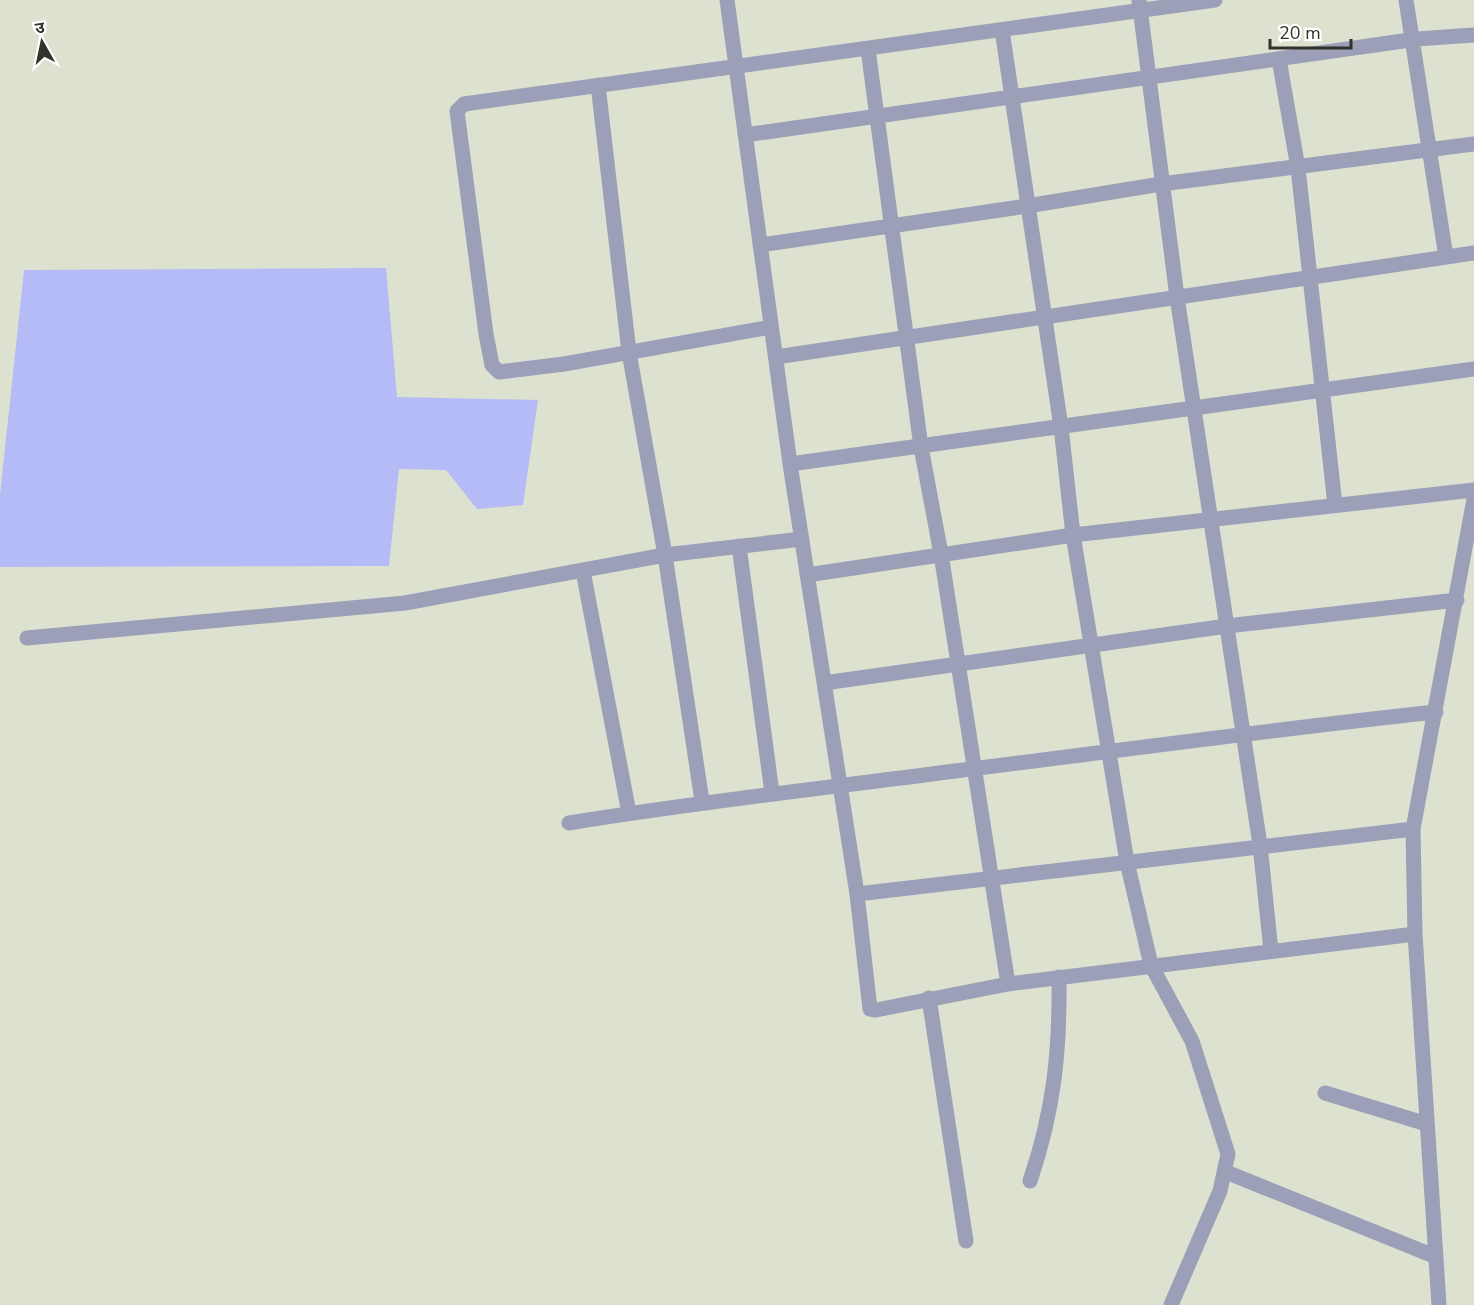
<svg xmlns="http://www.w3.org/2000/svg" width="1474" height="1305" font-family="'Nunito Sans','Noto Sans Devanagari',sans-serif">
	<rect width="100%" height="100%" fill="#dde1cf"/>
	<path fill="#b4bbf6" d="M386 268 397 397 538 400 523 505 477 509 446 470 399 469 389 566 0 567V495L24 270Z"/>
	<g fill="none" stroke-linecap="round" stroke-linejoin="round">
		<path stroke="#9b9fb8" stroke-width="15" d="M727 0 790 464 857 894 870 1009 876 1010 1008 984 1415 934
			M1139 0 1177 297 1260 845 1271 951
			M1406 0 1446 257
			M1002 30 1061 427 1073 535 1127 862 1151 965 1192 1041 1228 1154 1220 1191 1171 1305
			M868 49 921 447 941 554 1008 984
			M1279 59 1298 168 1335 505
			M598 85 629 352 665 555 702 801
			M745 135 1417 39 1474 35
			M760 245 1027 206 1161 184 1474 144
			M771 327 564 364 499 372 492 365 486 334 457 111 464 104 1215 0
			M776 357 1474 253
			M790 464 1474 369
			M739 546 772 793
			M583 571 629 813
			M807 575 1073 535 1474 490
			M27 638 405 603 665 555 802 539
			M824 683 1227 626 1457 600
			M569 823C697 802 826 788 955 771 1115 751 1275 729 1436 712
			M857 894 1413 829
			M929 998 966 1241
			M1325 1093 1427 1124
			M1226 1172 1434 1256
			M1030 1181C1054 1110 1060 1052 1059 977
			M1439 1305 1415 934 1413 829 1474 499"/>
	</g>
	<g transform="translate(42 42) rotate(351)" stroke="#ffffff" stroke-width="4.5" paint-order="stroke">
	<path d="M0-4.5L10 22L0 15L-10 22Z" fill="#31322b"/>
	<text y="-9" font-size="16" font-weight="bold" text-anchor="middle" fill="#31322b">उ</text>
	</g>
	<path d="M1270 39v9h81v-9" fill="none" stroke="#31322b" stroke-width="3"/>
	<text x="1279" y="39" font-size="18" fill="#31322b" stroke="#ffffff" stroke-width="4.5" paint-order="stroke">20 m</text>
</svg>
